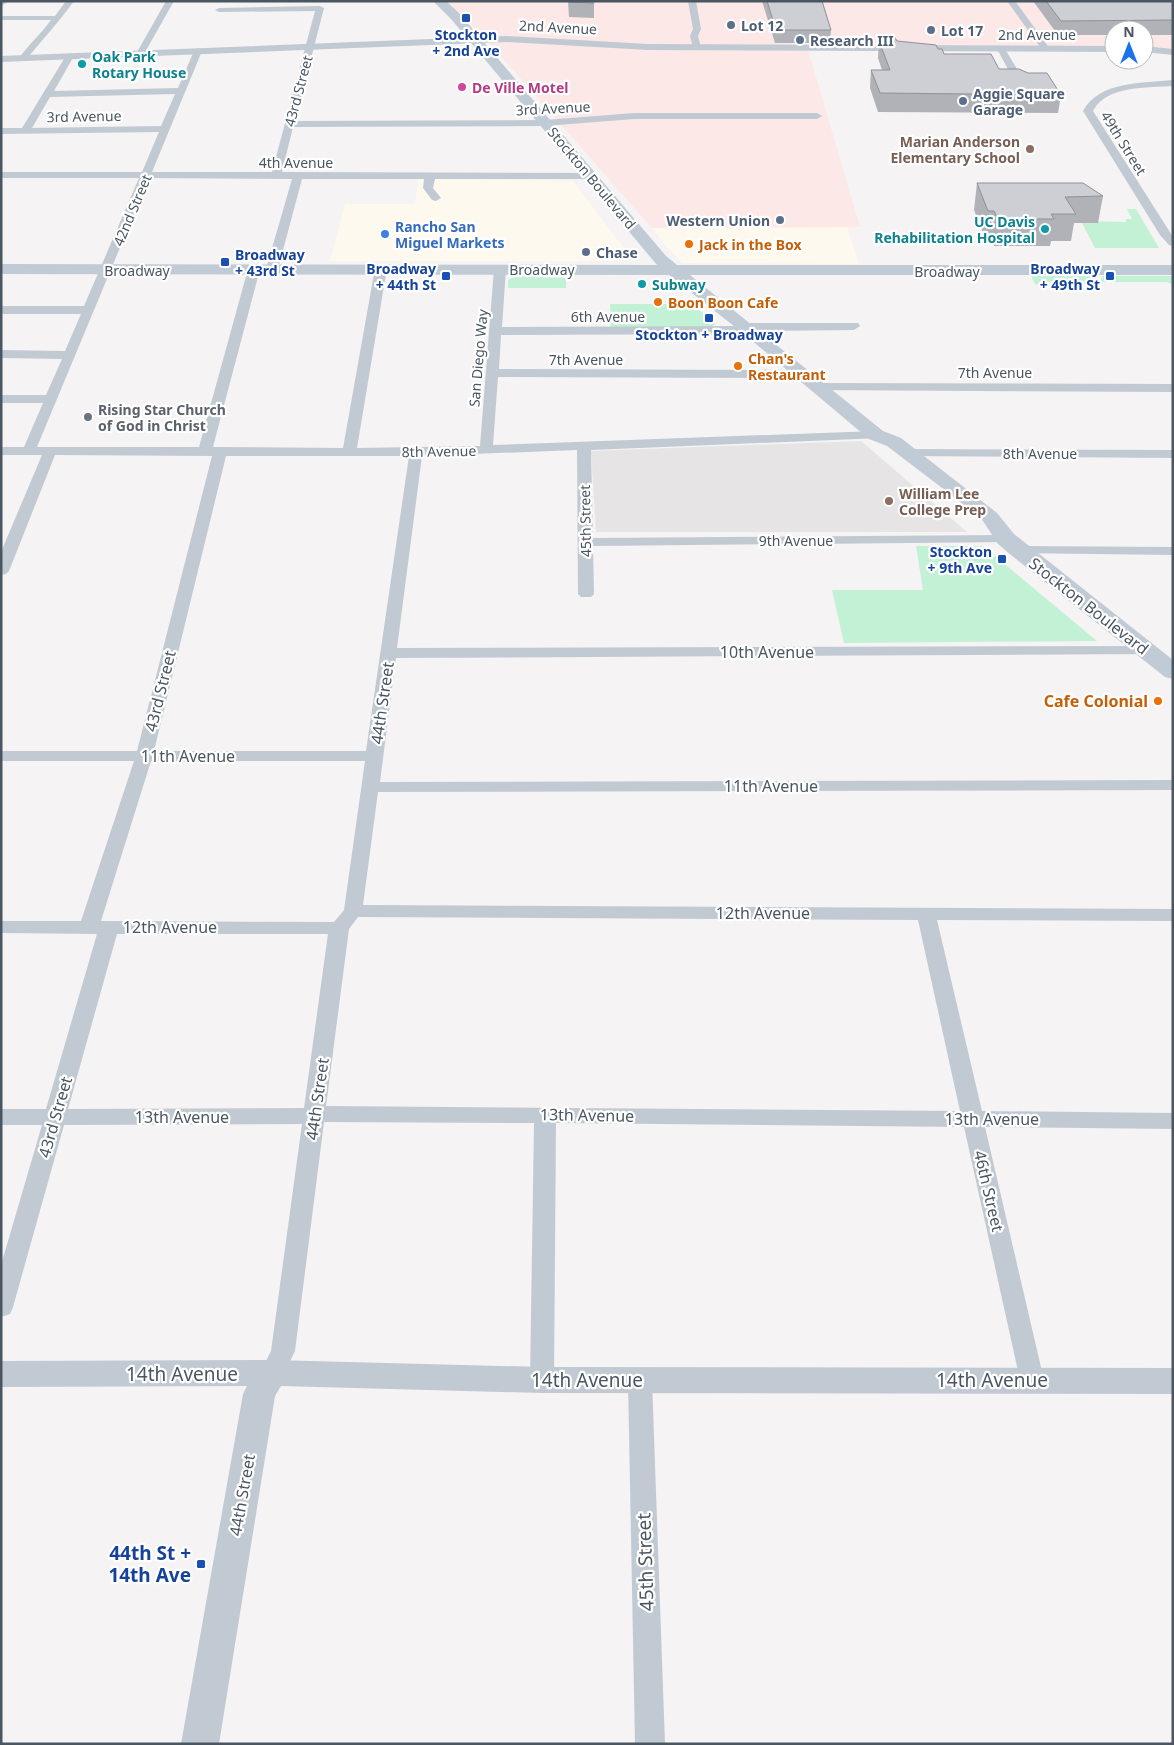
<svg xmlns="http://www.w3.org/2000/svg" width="1174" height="1745" font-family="'Noto Sans',sans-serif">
	<rect width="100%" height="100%" fill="#f5f3f3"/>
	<path fill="#fdf9ef" d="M418 178 573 181 629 255 618 261H330L345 204H415Z
		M847 227 859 264 682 263 665 245 652 228Z"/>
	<path fill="#e6e4e5" d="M861 441 967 532H596L591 451Z"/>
	<path fill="#fce8e6" d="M446 1H1173V49L1144 46V30H1114V46H922L806 43 860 227 652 228 484 37Z"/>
	<path fill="#c3f1d5" d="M1127 209H1136L1159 248H1095L1081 221 1126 222V219H1132Z
		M515 276 566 278V288H508V280Z
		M1031 276H1093L1099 281 1039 282 1040 285 1035 284Z
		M1102 276H1173V285L1167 282H1102L1101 278H1103Z
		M610 304H692L716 324 710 327H611Z
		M916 546H983L1097 641 844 643 832 590H923Z"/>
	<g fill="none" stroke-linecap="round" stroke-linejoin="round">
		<path fill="#c1cad2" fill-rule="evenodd" d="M1 1H9L1 6Z
			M66 1H74C59 22 42 40 26 60H20L19 58C29 44 41 34 51 20H1V16H55Z
			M166 1H174L144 54 137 56 136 54Z
			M688 1H696L701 29 698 36 701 47 697 50 693 47 690 36 693 29Z
			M1007 1H1015L1050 49 1049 51H1043Z
			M320 6 324 8 295 121 545 120 634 113H817L822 116 817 119H634L545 126 293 127 282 172 590 173 595 176 590 179H435L433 188 441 198 436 201 432 200 423 188 424 179H302L278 269 272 272 266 269 292 179 149 178 37 447H199L248 269 254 266 260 269 213 447 343 448 375 268 381 265 387 268 357 448 480 446 494 269 500 266 506 269 502 327 737 326 743 323H858L860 326 854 330 756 331 750 334 501 335 499 369 801 370 807 374 801 378 498 377 493 445 876 431 883 435 881 438 591 450 593 538 1006 535 1011 536 1013 539 1011 542 593 546 594 594 591 597H581L578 594 577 450 422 456 397 648 1146 646 1152 648 1154 651 1152 654 396 658 380 782 1173 780V790L378 792 363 905 1173 909V921L937 920 982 1111 1173 1113V1129L985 1127 1044 1380 1041 1387 1032 1390 1023 1387 1020 1380 964 1127 556 1123 554 1380 551 1387 542 1390 533 1387 530 1380 534 1123 324 1122 295 1351 281 1380 272 1383 263 1380 260 1373 271 1351 302 1124 64 1125 13 1307 10 1314 1 1317V1265L42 1125H1V1109H46L97 934 1 933V921H81L134 761H1V751H137L212 456 55 455 9 571 6 574 1 575V552L42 455H1V447H24L43 403H1V395H46L62 359 1 358V350L65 351 81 314H1V306H84L139 178H1V172H142L159 132 1 134V128H22L67 54 74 56 54 91 178 88 194 51 198 48 202 51 152 172H272L315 11 219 12 215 10 219 8ZM175 94 161 126 32 128 50 97ZM226 456H409L366 751H154ZM151 761H365L344 910 334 922 101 921ZM358 917 918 920 960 1111 326 1106 349 929ZM117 934H328L304 1108 68 1109Z
			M1001 46 1005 49 1026 84 1024 86H1018L1016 84 997 49Z
			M1173 80V86C1148 88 1106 85 1093 111L1173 237V246L1169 245 1160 235 1083 111C1099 81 1143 83 1173 80Z
			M816 383 1173 384V392L811 390 810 387 811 384Z
			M906 449 1173 450V458L901 456 899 453 901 450Z
			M1019 546 1173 547V555L1014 553 1012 550 1014 547Z
			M640 1370 649 1373 652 1380 665 1744H635L628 1380 631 1373Z"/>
		<path fill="#c1cad2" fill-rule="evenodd" d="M506 36 648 44 1114 46V52L648 50 506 42 1 62V56Z
			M1144 46 1173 49V55L1144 52Z
			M272 1360 542 1367 1173 1368V1394L542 1393 281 1386 275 1396 219 1744H181L243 1394 247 1386 1 1387V1361Z"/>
		<path fill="#c1cbd6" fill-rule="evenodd" d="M433 1H446L459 13 666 256 677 265H1173V275H690L883 431 901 438 997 513 1014 534 1173 660V679L1165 677 1011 555 998 544 983 521 954 497 887 446 869 439 744 334 669 275 1 274V264L657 265 451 19Z"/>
	</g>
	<path fill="#b0b2b7" d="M568 1H594V18L569 17Z
		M762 1H822L831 30 830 43H775Z
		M1033 1H1173V35H1144V30H1114V35H1058Z
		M881 36 897 41 938 49 944 54 999 69 1061 95 1058 113 878 112 870 88 871 70H882L878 58 879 41H880Z
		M977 183 1103 196 1098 223H1074L1071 241H1051L1050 246H994L990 238H985L974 210Z"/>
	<path fill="#cdcfd5" stroke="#909195" d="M569 1H594V3L569 2Z
		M767 1H822L831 30H776Z
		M1046 1H1173V20L1061 21Z
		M881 36H894L897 41 936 45 938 49H942L944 54H991L999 69H1019L1028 73H1047L1061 95 880 93 871 70H890L879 41H882Z
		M977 183H1083L1103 196 1065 197 1076 214H1051L1054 219H998L994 211H988Z"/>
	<g fill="#1a4fb4" stroke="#fff" stroke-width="2">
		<rect x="461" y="13" width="10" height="10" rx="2.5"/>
		<rect x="220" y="257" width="10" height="10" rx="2.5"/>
		<rect x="441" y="271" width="10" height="10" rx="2.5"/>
		<rect x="1105" y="271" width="10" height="10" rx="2.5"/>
		<rect x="704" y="313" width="10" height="10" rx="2.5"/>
		<rect x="997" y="554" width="10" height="10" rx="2.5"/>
		<rect x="196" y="1559" width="10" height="10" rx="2.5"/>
	</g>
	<g fill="#5c6f8a" stroke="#fff" stroke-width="2">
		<circle cx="731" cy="25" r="5"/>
		<circle cx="931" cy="30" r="5"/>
		<circle cx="800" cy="40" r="5"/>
		<circle cx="963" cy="101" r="5"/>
		<circle cx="780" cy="220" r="5"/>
		<circle cx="586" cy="252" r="5"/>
	</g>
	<g fill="#0f9aa8" stroke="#fff" stroke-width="2">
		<circle cx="82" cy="64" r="5"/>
		<circle cx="1045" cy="229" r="5"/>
		<circle cx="642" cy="284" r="5"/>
	</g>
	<circle fill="#d1479c" stroke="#fff" stroke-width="2" cx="462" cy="87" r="5"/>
	<g fill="#8d6e63" stroke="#fff" stroke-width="2">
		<circle cx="1030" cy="149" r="5"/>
		<circle cx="889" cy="501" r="5"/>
	</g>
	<circle fill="#3f7fe0" stroke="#fff" stroke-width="2" cx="385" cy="234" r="5"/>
	<g fill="#e8710a" stroke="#fff" stroke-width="2">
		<circle cx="689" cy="244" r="5"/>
		<circle cx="658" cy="302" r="5"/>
		<circle cx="738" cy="366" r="5"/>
		<circle cx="1158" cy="701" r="5"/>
	</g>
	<circle fill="#6b7280" stroke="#fff" stroke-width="2" cx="88" cy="417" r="5"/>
	<g text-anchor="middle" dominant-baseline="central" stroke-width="4.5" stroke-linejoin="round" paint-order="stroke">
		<g font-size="14" font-weight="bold" fill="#4e5e75" stroke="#fff" text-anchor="start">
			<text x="741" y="25">Lot 12</text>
			<text x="941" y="30">Lot 17</text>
			<text x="810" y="40">Research III</text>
			<text x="973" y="93">Aggie Square<tspan x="973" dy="16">Garage</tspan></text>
			<text x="770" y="220" text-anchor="end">Western Union</text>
			<text x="596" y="252">Chase</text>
		</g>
		<g font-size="14" fill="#4a5661" stroke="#fff">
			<text transform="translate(558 27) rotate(3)">2nd Avenue</text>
			<text x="1037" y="34">2nd Avenue</text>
			<text transform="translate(298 91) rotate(-75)">43rd Street</text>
			<text transform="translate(553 108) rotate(-3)">3rd Avenue</text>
			<text transform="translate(84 116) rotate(-1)">3rd Avenue</text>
			<text transform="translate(1124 143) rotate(58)">49th Street</text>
			<text x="296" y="162">4th Avenue</text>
			<text transform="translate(592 178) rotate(50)">Stockton Boulevard</text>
			<text transform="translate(132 210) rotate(-67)">42nd Street</text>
			<text x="542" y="269">Broadway</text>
			<text x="137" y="270">Broadway</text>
			<text x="947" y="271">Broadway</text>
			<text x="608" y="316">6th Avenue</text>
			<text transform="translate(478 358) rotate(-85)">San Diego Way</text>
			<text x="586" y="359">7th Avenue</text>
			<text x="995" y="372">7th Avenue</text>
			<text transform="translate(439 451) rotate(-1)">8th Avenue</text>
			<text x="1040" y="453">8th Avenue</text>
			<text transform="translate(585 521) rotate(-91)">45th Street</text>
			<text x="796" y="540">9th Avenue</text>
		</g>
		<g font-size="14" font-weight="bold" fill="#164399" stroke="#fff" text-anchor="end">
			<text x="466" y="34" text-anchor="middle">Stockton<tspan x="466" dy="16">+ 2nd Ave</tspan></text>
			<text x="235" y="254" text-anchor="start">Broadway<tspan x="235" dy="16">+ 43rd St</tspan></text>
			<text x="436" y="268">Broadway<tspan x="436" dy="16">+ 44th St</tspan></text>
			<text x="1100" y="268">Broadway<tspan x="1100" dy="16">+ 49th St</tspan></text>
			<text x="709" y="334" text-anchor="middle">Stockton + Broadway</text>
			<text x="992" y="551">Stockton<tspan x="992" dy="16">+ 9th Ave</tspan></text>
		</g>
		<g font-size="14" font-weight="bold" fill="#0d838f" stroke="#fff" text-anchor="start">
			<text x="92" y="56">Oak Park<tspan x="92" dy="16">Rotary House</tspan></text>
			<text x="1035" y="221" text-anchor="end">UC Davis<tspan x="1035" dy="16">Rehabilitation Hospital</tspan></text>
			<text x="652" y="284">Subway</text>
		</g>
		<g font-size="14" font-weight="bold" fill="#b23c85" stroke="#fff" text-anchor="start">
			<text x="472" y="87">De Ville Motel</text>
		</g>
		<g font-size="14" font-weight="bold" fill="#785e54" stroke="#fff" text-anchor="end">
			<text x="1020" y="141">Marian Anderson<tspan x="1020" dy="16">Elementary School</tspan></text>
			<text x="899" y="493" text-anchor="start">William Lee<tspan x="899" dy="16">College Prep</tspan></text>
		</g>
		<g font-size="14" font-weight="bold" fill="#366cbe" stroke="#fff" text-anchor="start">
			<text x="395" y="226">Rancho San<tspan x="395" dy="16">Miguel Markets</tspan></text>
		</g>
		<g font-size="14" font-weight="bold" fill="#c56008" stroke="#fff" text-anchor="start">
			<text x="699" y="244">Jack in the Box</text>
			<text x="668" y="302">Boon Boon Cafe</text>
			<text x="748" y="358">Chan's<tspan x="748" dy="16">Restaurant</tspan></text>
		</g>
		<g font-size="14" font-weight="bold" fill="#5b616d" stroke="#fff" text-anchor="start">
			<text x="98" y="409">Rising Star Church<tspan x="98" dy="16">of God in Christ</tspan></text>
		</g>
		<g font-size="16" fill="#4a5661" stroke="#fff">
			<text transform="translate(1089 606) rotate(38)">Stockton Boulevard</text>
			<text x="767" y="652">10th Avenue</text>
			<text transform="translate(160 691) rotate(-76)">43rd Street</text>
			<text transform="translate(382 703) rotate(-82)">44th Street</text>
			<text x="188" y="756">11th Avenue</text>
			<text x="771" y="786">11th Avenue</text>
			<text x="763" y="913">12th Avenue</text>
			<text x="170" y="927">12th Avenue</text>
			<text transform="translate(317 1099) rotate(-82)">44th Street</text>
			<text transform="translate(587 1115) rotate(1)">13th Avenue</text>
			<text transform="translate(55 1117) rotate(-74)">43rd Street</text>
			<text x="182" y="1117">13th Avenue</text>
			<text x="992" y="1119">13th Avenue</text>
			<text transform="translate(989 1191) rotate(77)">46th Street</text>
			<text transform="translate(242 1495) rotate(-80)">44th Street</text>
		</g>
		<g font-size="16" font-weight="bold" fill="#c56008" stroke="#fff" text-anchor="end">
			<text x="1148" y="701">Cafe Colonial</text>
		</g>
		<g font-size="19" fill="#4a5661" stroke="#fff">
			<text x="182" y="1374">14th Avenue</text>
			<text x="587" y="1380">14th Avenue</text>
			<text x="992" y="1380">14th Avenue</text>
			<text transform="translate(645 1562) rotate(-92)">45th Street</text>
		</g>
		<g font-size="19" font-weight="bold" fill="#164399" stroke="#fff" text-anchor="end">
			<text x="191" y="1553">44th St +<tspan x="191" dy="22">14th Ave</tspan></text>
		</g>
	</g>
	<rect width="1174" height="1745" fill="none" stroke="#4a5661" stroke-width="5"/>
	<g transform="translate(1129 45)"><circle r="24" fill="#ffffff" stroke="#b7bbc0"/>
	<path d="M0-4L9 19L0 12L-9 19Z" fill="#1a73e8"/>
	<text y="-8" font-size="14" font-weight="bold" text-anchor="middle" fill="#4a5661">N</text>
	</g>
</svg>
